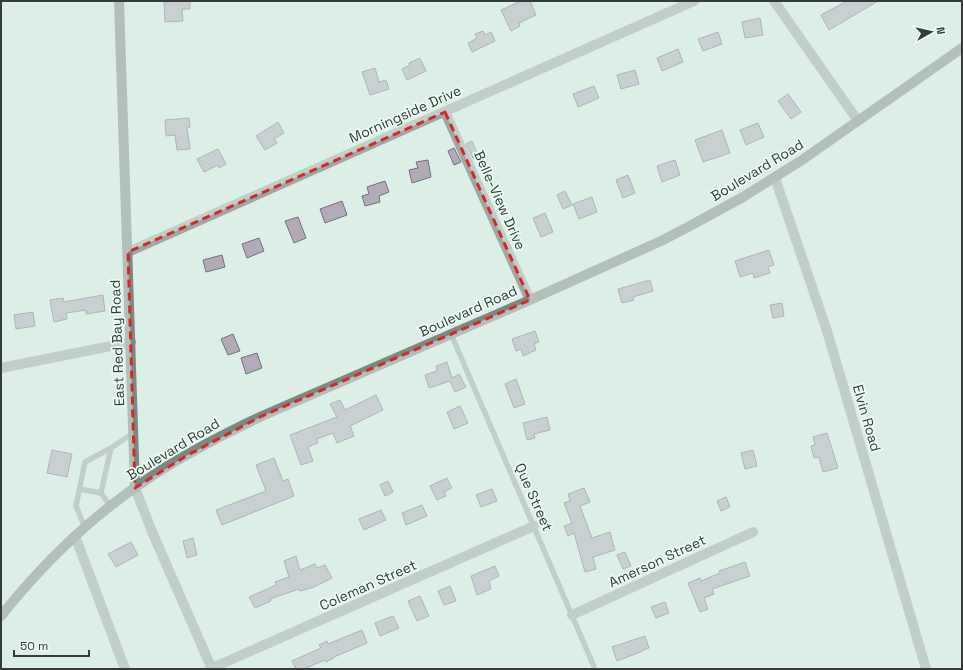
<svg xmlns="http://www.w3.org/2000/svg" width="963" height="670" font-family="'Space Grotesk',sans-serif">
	<rect width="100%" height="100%" fill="#dcefe7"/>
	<path fill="#b2aab8" stroke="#776f7c" d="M174 1H190V9H182L183 21 165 22 164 2Z
		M521 1H530L536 15 519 23 520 26 511 31 501 10Z
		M847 1H878L829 30 821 15Z
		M760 18 763 35 745 38 742 22Z
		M483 31 485 35 491 32 495 41 472 52 468 43 477 38 475 34Z
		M718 32 722 44 703 51 698 39Z
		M678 49 683 62 662 71 657 58Z
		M420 58 426 71 407 80 402 69 410 65 409 63Z
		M375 68 379 82 386 80 389 89 370 95 362 72Z
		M635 70 639 84 621 89 617 75Z
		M594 86 599 98 578 107 573 94Z
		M788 94 801 112 791 119 778 101Z
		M189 118 190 127 187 128 190 149 177 150 175 135 166 136 165 120Z
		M278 122 284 133 274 139 277 143 265 150 256 136Z
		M758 123 764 137 746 145 740 130Z
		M722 130 730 153 703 162 695 140Z
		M472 141 478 156 473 158 466 144Z
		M454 148 461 162 454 165 448 151Z
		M218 149 226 164 219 168 218 165 204 172 197 159Z
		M428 160 431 177 412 183 409 170 418 168 416 162Z
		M675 160 680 175 662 182 657 166Z
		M628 175 635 193 623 198 616 180Z
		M385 181 389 192 379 196 380 202 365 206 362 196 369 194 367 187Z
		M565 191 572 205 563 209 557 195Z
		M592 197 597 212 579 219 573 204Z
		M342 201 347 215 325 223 320 209Z
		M545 213 553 232 541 237 533 218Z
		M298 217 306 238 294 243 285 221Z
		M259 238 264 251 247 258 242 244Z
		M769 250 774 265 768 267 770 273 754 278 753 273 740 277 735 261Z
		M222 255 225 267 206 272 203 260Z
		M650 280 653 291 633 297 634 300 622 303 618 289Z
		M103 295 105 311 86 314V310L66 313 67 319 54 322 50 300 63 298 64 302Z
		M782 303 784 316 773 318 770 305Z
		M33 312 35 326 16 329 14 315Z
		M535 331 539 342 534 344 536 350 523 356 521 349 516 351 512 339Z
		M233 334 240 351 228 355 221 339Z
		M257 353 262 368 246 374 241 358Z
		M447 362 452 378 459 374 466 387 455 392 450 381 429 388 425 375 437 371 436 366Z
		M516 379 525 404 514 408 505 384Z
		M376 395 383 410 350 426 354 436 337 443 333 433 317 439 318 443 308 447 313 461 301 465 290 435 337 417 330 404 340 400 345 410Z
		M460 406 468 423 454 429 447 412Z
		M547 417 550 430 534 434 535 438 527 440 523 423Z
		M827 433 838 468 823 472 819 457 814 458 811 446 815 445 813 437Z
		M52 450 72 454 67 477 47 473Z
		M753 450 757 466 745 469 741 453Z
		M274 458 283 481 288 479 294 496 222 525 216 510 266 491 256 465Z
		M447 478 452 488 444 492 446 496 437 500 430 486Z
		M388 481 393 492 385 496 380 485Z
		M584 488 590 502 580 506 592 538 610 532 615 550 593 557 596 569 585 572 574 533 568 536 564 526 572 523 564 503 570 501 568 494Z
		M492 489 497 501 481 507 476 495Z
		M726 497 730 507 721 511 717 501Z
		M422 505 427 516 406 525 402 513Z
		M381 510 386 520 364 530 359 519Z
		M193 538 197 555 187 558 183 541Z
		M131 542 138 555 116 567 108 554Z
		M625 552 631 566 623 569 617 555Z
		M296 556 300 570 315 564 317 568 325 565 332 578 314 587 300 591 299 589 270 599 271 601 255 608 249 597 276 585 275 582 289 577 284 561Z
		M745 562 750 576 712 589 714 594 704 598 708 609 700 612 688 583 700 578 701 581 720 573 719 571Z
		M495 566 499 576 489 581 491 589 477 595 471 576Z
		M450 586 456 601 444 605 438 591Z
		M420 596 429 616 417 621 408 601Z
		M665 602 669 613 656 618 651 607Z
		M393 616 399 628 380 636 375 623Z
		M362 630 367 643 334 657V658L326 662 325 660 304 669H296L292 661 321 648 319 645 327 641 328 644Z
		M645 636 649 648 643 650V651L617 661 612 647Z"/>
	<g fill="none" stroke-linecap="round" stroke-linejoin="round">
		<path stroke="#a0a8a5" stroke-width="5.5" d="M451 334 595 669
			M80 489 101 493 111 448
			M101 493 111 507
			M85 528 76 506 85 462 111 448 133 433"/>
		<path stroke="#a0a8a5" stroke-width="10" d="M774 1 858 121
			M445 112 530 300
			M775 178 827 331 926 669
			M128 252 694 1
			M1 368 131 342
			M135 488 153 534 212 669
			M75 536 125 669
			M572 615 753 532
			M212 668 534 526"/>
		<path stroke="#7d8883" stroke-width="10" d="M119 1 135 488
			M1 616C44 562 96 512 155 474 189 452 226 433 262 416L530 300 661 241 688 227 743 197 802 160 962 48"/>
	</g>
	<path d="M0 0H963V670H0ZM445 112 530 300 262 416 186 456 135 488 128 252Z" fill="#dcefe7" fill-opacity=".55" fill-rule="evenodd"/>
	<path fill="none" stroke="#d62828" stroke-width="3" stroke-dasharray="8 5" stroke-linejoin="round" d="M445 112 530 300 262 416 186 456 135 488 128 252Z"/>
	<g text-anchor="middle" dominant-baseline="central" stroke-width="3.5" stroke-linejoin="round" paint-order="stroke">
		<g font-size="14" fill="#343b38" stroke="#eafcf4">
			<text transform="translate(405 114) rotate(-24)">Morningside Drive</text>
			<text transform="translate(757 170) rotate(-31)">Boulevard Road</text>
			<text transform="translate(500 200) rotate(66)">Belle-View Drive</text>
			<text transform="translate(468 311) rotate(-24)">Boulevard Road</text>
			<text transform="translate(117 343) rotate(-92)">East Red Bay Road</text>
			<text transform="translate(867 418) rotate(74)">Elvin Road</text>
			<text transform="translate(173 449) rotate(-31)">Boulevard Road</text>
			<text transform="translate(534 497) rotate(66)">Que Street</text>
			<text transform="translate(657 561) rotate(-25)">Amerson Street</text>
			<text transform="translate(368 585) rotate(-24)">Coleman Street</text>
		</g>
	</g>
	<rect width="963" height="670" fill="none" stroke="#343b38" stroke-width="4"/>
	<g transform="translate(931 32) rotate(82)" stroke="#eafcf4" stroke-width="3" paint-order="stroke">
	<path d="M0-3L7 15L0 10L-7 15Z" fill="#343b38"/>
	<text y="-6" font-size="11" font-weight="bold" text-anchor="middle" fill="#343b38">N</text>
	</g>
	<path d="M14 650v6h75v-6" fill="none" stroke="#343b38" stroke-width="2"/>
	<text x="20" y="650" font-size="12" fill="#343b38" stroke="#eafcf4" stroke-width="3" paint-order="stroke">50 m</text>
</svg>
